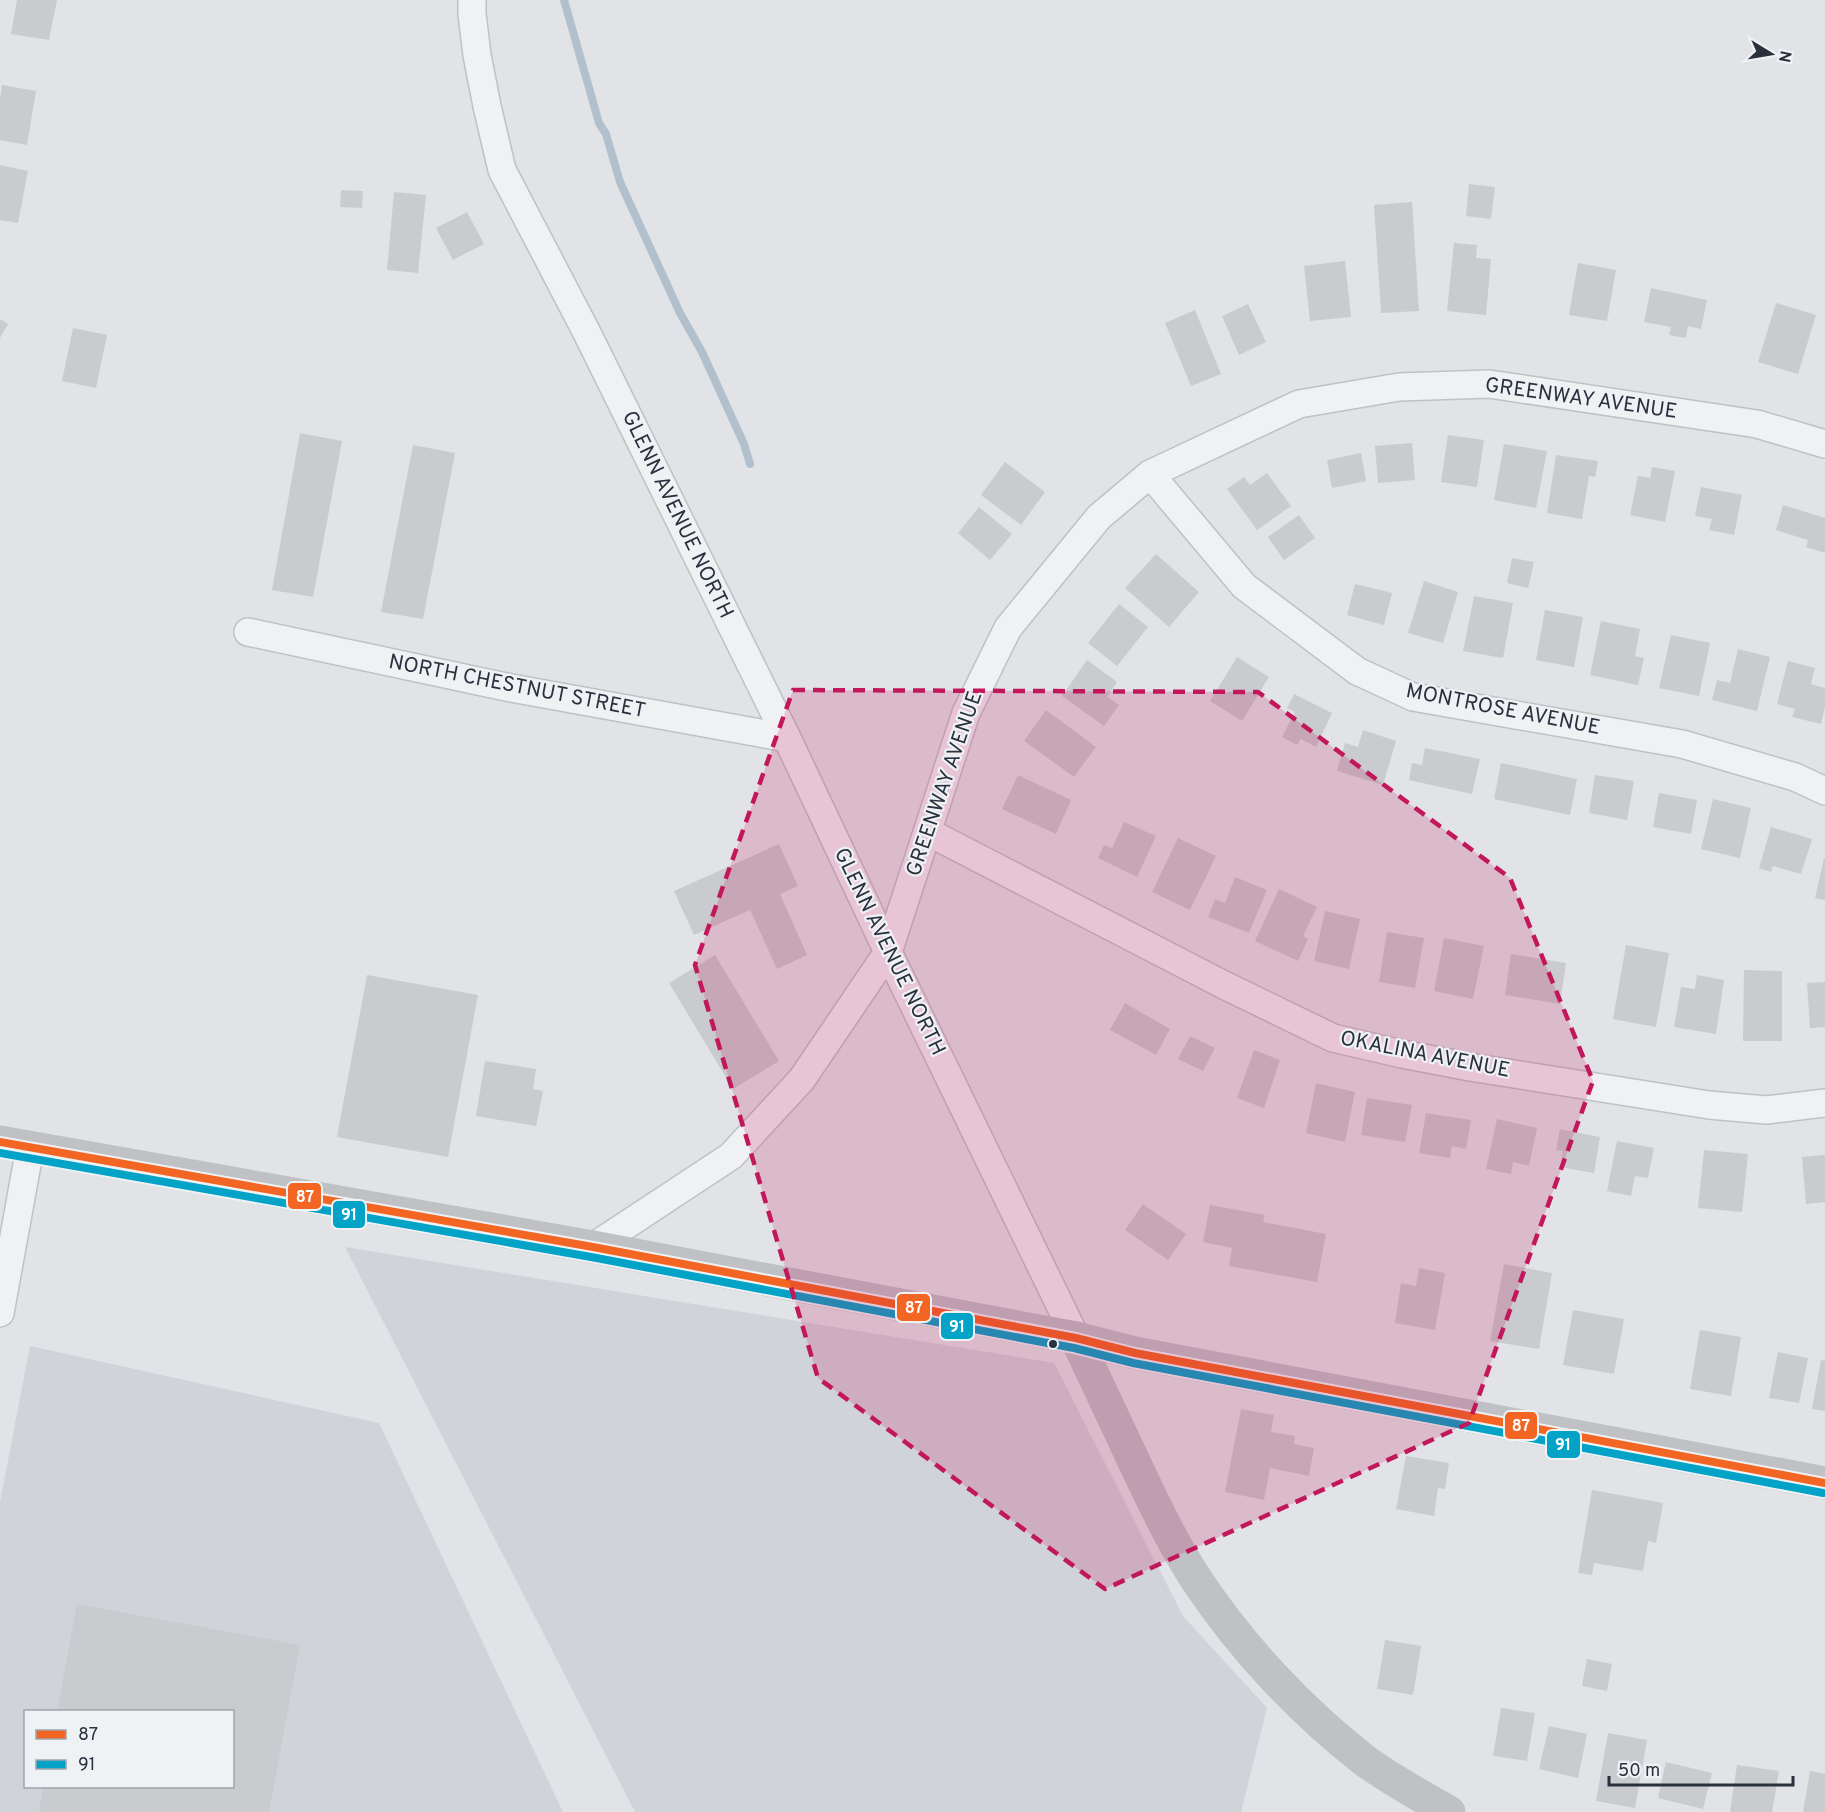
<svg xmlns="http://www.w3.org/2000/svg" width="1825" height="1812" font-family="Overpass,sans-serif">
	<rect width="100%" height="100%" fill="#e1e3e6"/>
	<path fill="#d0d3d9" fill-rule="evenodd" d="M345 1247 1054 1363 1183 1616 1267 1708 1241 1812H635Z
		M30 1346 379 1423 563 1812H0V1502ZM26 1712H232V1786H26Z"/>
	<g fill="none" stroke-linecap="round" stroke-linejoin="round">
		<path stroke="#b2c0ce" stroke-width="8" d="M564 0 599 123 606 134 620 182 680 313 702 352 744 444 750 464"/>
	</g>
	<path fill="#c9cbce" d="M17 0H57L49 40 11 34Z
		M2 85 36 91 27 145 0 140V99Z
		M0 165 28 171 18 223 0 220Z
		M1469 184 1495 187 1491 219 1466 216Z
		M341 190 363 191 362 208 340 207Z
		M394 192 426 195 418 273 387 270Z
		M1412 202 1419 311 1381 313 1374 205Z
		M467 212 484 244 453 260 436 228Z
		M1454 243 1477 245 1476 258 1491 259 1486 315 1447 311Z
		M1345 261 1351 317 1310 321 1304 266Z
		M1578 263 1616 270 1607 321 1569 315Z
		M1651 288 1707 300 1701 329 1688 326 1686 338 1669 335 1671 327 1644 322Z
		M1776 303 1816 315 1798 374 1758 362Z
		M1248 304 1266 342 1239 355 1222 316Z
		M1195 310 1221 374 1191 386 1165 323Z
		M0 319 8 324 0 338Z
		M73 328 107 335 96 388 62 381Z
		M300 433 342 441 313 597 272 590Z
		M1448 435 1484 440 1477 487 1441 482Z
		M1412 443 1415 480 1378 483 1375 446Z
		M1504 444 1547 451 1536 508 1494 500Z
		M413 445 455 453 423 619 381 612Z
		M1361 453 1366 481 1332 488 1327 460Z
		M1556 455 1598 461 1595 477 1589 476 1582 519 1547 513Z
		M1005 462 1045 492 1021 525 981 495Z
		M1652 467 1675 471 1665 522 1630 515 1638 476 1650 478Z
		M1267 473 1291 506 1257 530 1227 489 1244 477 1250 485Z
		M1701 487 1742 495 1734 535 1709 530 1712 519 1695 516Z
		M1783 505 1825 518V553L1806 547 1808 540 1776 530Z
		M979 507 1012 534 990 560 958 533Z
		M1299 515 1315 538 1284 560 1268 537Z
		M1156 554 1199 592 1169 627 1125 588Z
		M1512 558 1534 562 1528 588 1507 583Z
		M1424 581 1458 592 1443 643 1408 633Z
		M1355 584 1392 593 1384 625 1347 615Z
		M1474 596 1513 603 1503 658 1463 651Z
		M1119 604 1148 627 1117 666 1088 643Z
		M1545 610 1583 617 1574 667 1536 660Z
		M1601 621 1640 629 1635 656 1644 658 1638 685 1590 675Z
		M1671 635 1710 643 1699 696 1659 688Z
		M1738 649 1770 657 1757 711 1712 700 1717 680 1730 683Z
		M1237 657 1269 677 1242 721 1210 701Z
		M1087 660 1117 682 1107 697 1119 705 1104 726 1062 696Z
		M1788 661 1815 668 1811 684 1825 688V707L1821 724 1792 717 1795 709 1777 704Z
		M1294 694 1332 713 1316 747 1301 739 1297 745 1282 737 1295 712 1287 708Z
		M1046 710 1096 747 1074 777 1024 741Z
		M1363 730 1396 741 1383 785 1337 771 1345 743 1358 747Z
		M1425 748 1480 759 1472 794 1409 780 1412 763 1422 765Z
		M1501 763 1577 779 1570 815 1494 799Z
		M1018 775 1071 800 1056 834 1002 809Z
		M1595 775 1634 781 1627 820 1589 813Z
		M1659 793 1697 800 1691 834 1653 827Z
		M1713 799 1751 808 1740 858 1701 849Z
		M1124 822 1156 836 1137 877 1098 858 1104 845 1112 848Z
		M1771 827 1812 839 1801 874 1773 866 1771 872 1759 868Z
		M1178 838 1216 856 1190 910 1152 892Z
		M779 844 798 886 780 894 807 955 777 969 750 910 694 935 674 891Z
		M1824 858H1825V900L1815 898Z
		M1235 877 1267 890 1249 933 1208 917 1215 899 1225 903Z
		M1279 889 1317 907 1303 936 1308 939 1298 961 1255 941Z
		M1325 911 1360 919 1349 969 1314 961Z
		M1387 932 1424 938 1415 988 1379 982Z
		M1444 938 1484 946 1473 999 1434 991Z
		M1626 945 1669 953 1656 1027 1613 1019Z
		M1511 954 1566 963 1560 1004 1505 995Z
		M715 955 779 1061 733 1089 669 983Z
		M1744 970 1782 971V1041H1743Z
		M367 975 478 995 448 1157 337 1137Z
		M1697 975 1724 980 1716 1034 1674 1027 1681 987 1695 989Z
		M1825 982V1027L1810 1028 1807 983Z
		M1125 1003 1170 1029 1156 1055 1110 1030Z
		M1190 1036 1215 1048 1203 1071 1178 1059Z
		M1254 1050 1280 1060 1264 1108 1237 1098Z
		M485 1061 536 1069 533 1089 543 1091 536 1126 476 1116Z
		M1316 1083 1355 1092 1345 1142 1306 1133Z
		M1367 1098 1412 1105 1405 1142 1361 1135Z
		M1426 1113 1471 1120 1466 1149 1452 1146 1450 1158 1419 1153Z
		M1497 1119 1537 1128 1529 1166 1513 1162 1511 1174 1486 1169Z
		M1560 1129 1600 1137 1594 1173 1560 1167 1563 1151 1556 1150Z
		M1617 1141 1654 1148 1648 1178 1635 1176 1631 1196 1607 1191Z
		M1704 1150 1748 1154 1742 1212 1698 1208Z
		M1825 1155V1202L1806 1204 1802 1157Z
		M1143 1204 1186 1234 1168 1260 1125 1230Z
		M1210 1205 1265 1215 1263 1222 1326 1234 1317 1282 1229 1266 1232 1248 1203 1242Z
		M1504 1264 1552 1273 1539 1349 1490 1341Z
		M1419 1268 1445 1273 1435 1330 1395 1323 1401 1283 1416 1286Z
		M1573 1310 1624 1319 1614 1374 1563 1365Z
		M1700 1330 1741 1337 1731 1396 1690 1389Z
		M1778 1352 1808 1358 1799 1403 1769 1398Z
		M1821 1360 1825 1361V1411L1812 1409Z
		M1241 1409 1274 1415 1271 1432 1295 1436 1294 1444 1314 1448 1309 1476 1270 1468 1264 1500 1225 1492Z
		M1406 1456 1449 1463 1445 1489 1438 1488 1434 1516 1396 1509Z
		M1592 1490 1663 1503 1656 1543 1648 1541 1643 1571 1594 1563 1592 1575 1578 1573Z
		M77 1604 300 1645 269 1812H39L43 1786H232V1712H57Z
		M1385 1640 1421 1646 1413 1695 1377 1689Z
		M1587 1659 1612 1664 1607 1691 1582 1686Z
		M1501 1708 1535 1713 1527 1761 1493 1756Z
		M1549 1726 1587 1734 1578 1778 1539 1769Z
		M1608 1733 1647 1740 1635 1808 1596 1801Z
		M1666 1762 1712 1773 1703 1809 1658 1798Z
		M1737 1765 1779 1771 1772 1812H1730Z
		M1810 1771 1825 1774V1812H1803Z"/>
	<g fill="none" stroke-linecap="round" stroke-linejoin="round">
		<g stroke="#c0c1c4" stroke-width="30">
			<path id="street" d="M472 0V14L477 55 487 106 502 170 586 331 787 738 888 952 1076 1338
				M1150 474 1244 586 1357 671 1413 697 1682 744 1795 777 1825 791
				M248 632 511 688 787 738
				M928 832 1224 985 1333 1038 1402 1054 1470 1067 1709 1105 1766 1110 1825 1103
				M593 1247 731 1156 802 1079 888 952 966 713 1008 628 1099 517 1150 474 1299 404 1399 387 1489 384 1757 424 1825 444
				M0 1313 30 1148"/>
		</g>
		<use href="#street" stroke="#f0f1f3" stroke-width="27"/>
		<path stroke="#bfc1c5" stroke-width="33" d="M0 1142 593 1247 1076 1338 1135 1353 1825 1483
			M1076 1338C1097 1382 1117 1426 1138 1470 1156 1508 1174 1546 1198 1582 1242 1648 1301 1711 1364 1760 1391 1780 1421 1796 1449 1812"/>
		<g stroke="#eff2f5" stroke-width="12">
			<path id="bus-1" d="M0 1142 593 1247 1076 1338 1135 1353 1825 1483"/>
		</g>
		<g stroke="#eff2f5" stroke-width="12">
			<path id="bus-2" d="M0 1153 591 1257 1074 1348 1133 1363 1823 1493"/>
		</g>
		<use href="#bus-1" stroke="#f26522" stroke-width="8"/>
		<use href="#bus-2" stroke="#02a3c7" stroke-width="8"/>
	</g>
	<path fill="#c2185b" fill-opacity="0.2" stroke="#c2185b" stroke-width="4.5" stroke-dasharray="12 8" stroke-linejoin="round" d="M793 690 1258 692 1510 878 1593 1081 1469 1423 1105 1589 818 1378 695 965Z"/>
	<circle fill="#2a313d" stroke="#eff2f5" stroke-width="2" cx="1053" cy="1344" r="5"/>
	<g text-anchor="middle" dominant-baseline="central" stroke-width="4.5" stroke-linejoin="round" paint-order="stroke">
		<g font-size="21" fill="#2a313d" stroke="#eff2f5">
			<text transform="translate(1581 399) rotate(8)">GREENWAY AVENUE</text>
			<text transform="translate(677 515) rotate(64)">GLENN AVENUE NORTH</text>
			<text transform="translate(517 687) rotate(11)">NORTH CHESTNUT STREET</text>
			<text transform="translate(1503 710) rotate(11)">MONTROSE AVENUE</text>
			<text transform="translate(945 784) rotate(-71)">GREENWAY AVENUE</text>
			<text transform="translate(889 952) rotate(64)">GLENN AVENUE NORTH</text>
			<text transform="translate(1425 1055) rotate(11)">OKALINA AVENUE</text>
		</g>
	</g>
	<g stroke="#eff2f5" stroke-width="2">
		<rect x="287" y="1182" width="35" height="28" rx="6" fill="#f26522"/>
		<rect x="332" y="1200" width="34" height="29" rx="6" fill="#02a3c7"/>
		<rect x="896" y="1293" width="35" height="29" rx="6" fill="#f26522"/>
		<rect x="940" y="1312" width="34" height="28" rx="6" fill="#02a3c7"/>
		<rect x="1504" y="1411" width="34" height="29" rx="6" fill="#f26522"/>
		<rect x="1546" y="1430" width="35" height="29" rx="6" fill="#02a3c7"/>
	</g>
	<g font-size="16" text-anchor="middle" font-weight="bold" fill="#fff">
		<text x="305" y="1202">87</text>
		<text x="349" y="1220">91</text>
		<text x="914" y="1313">87</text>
		<text x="957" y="1332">91</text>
		<text x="1521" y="1431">87</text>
		<text x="1563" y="1450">91</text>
	</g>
	<rect x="24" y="1710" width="210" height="78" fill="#eff2f5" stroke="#a0a5ab" stroke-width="1.5"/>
	<rect x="36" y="1730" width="30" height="9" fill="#f26522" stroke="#a0a5ab" stroke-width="1.5"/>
	<text x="78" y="1740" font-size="18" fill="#2a313d">87</text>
	<rect x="36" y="1760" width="30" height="9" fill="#02a3c7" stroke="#a0a5ab" stroke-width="1.5"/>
	<text x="78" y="1770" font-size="18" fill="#2a313d">91</text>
	<g transform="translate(1771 54) rotate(101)" stroke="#eff2f5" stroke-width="4.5" paint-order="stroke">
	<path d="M0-4.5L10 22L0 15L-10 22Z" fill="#2a313d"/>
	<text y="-9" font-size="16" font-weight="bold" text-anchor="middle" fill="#2a313d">N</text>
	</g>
	<path d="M1609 1776v9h184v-9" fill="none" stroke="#2a313d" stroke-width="3"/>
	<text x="1618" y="1776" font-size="18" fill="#2a313d" stroke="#eff2f5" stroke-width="4.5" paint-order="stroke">50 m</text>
</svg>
